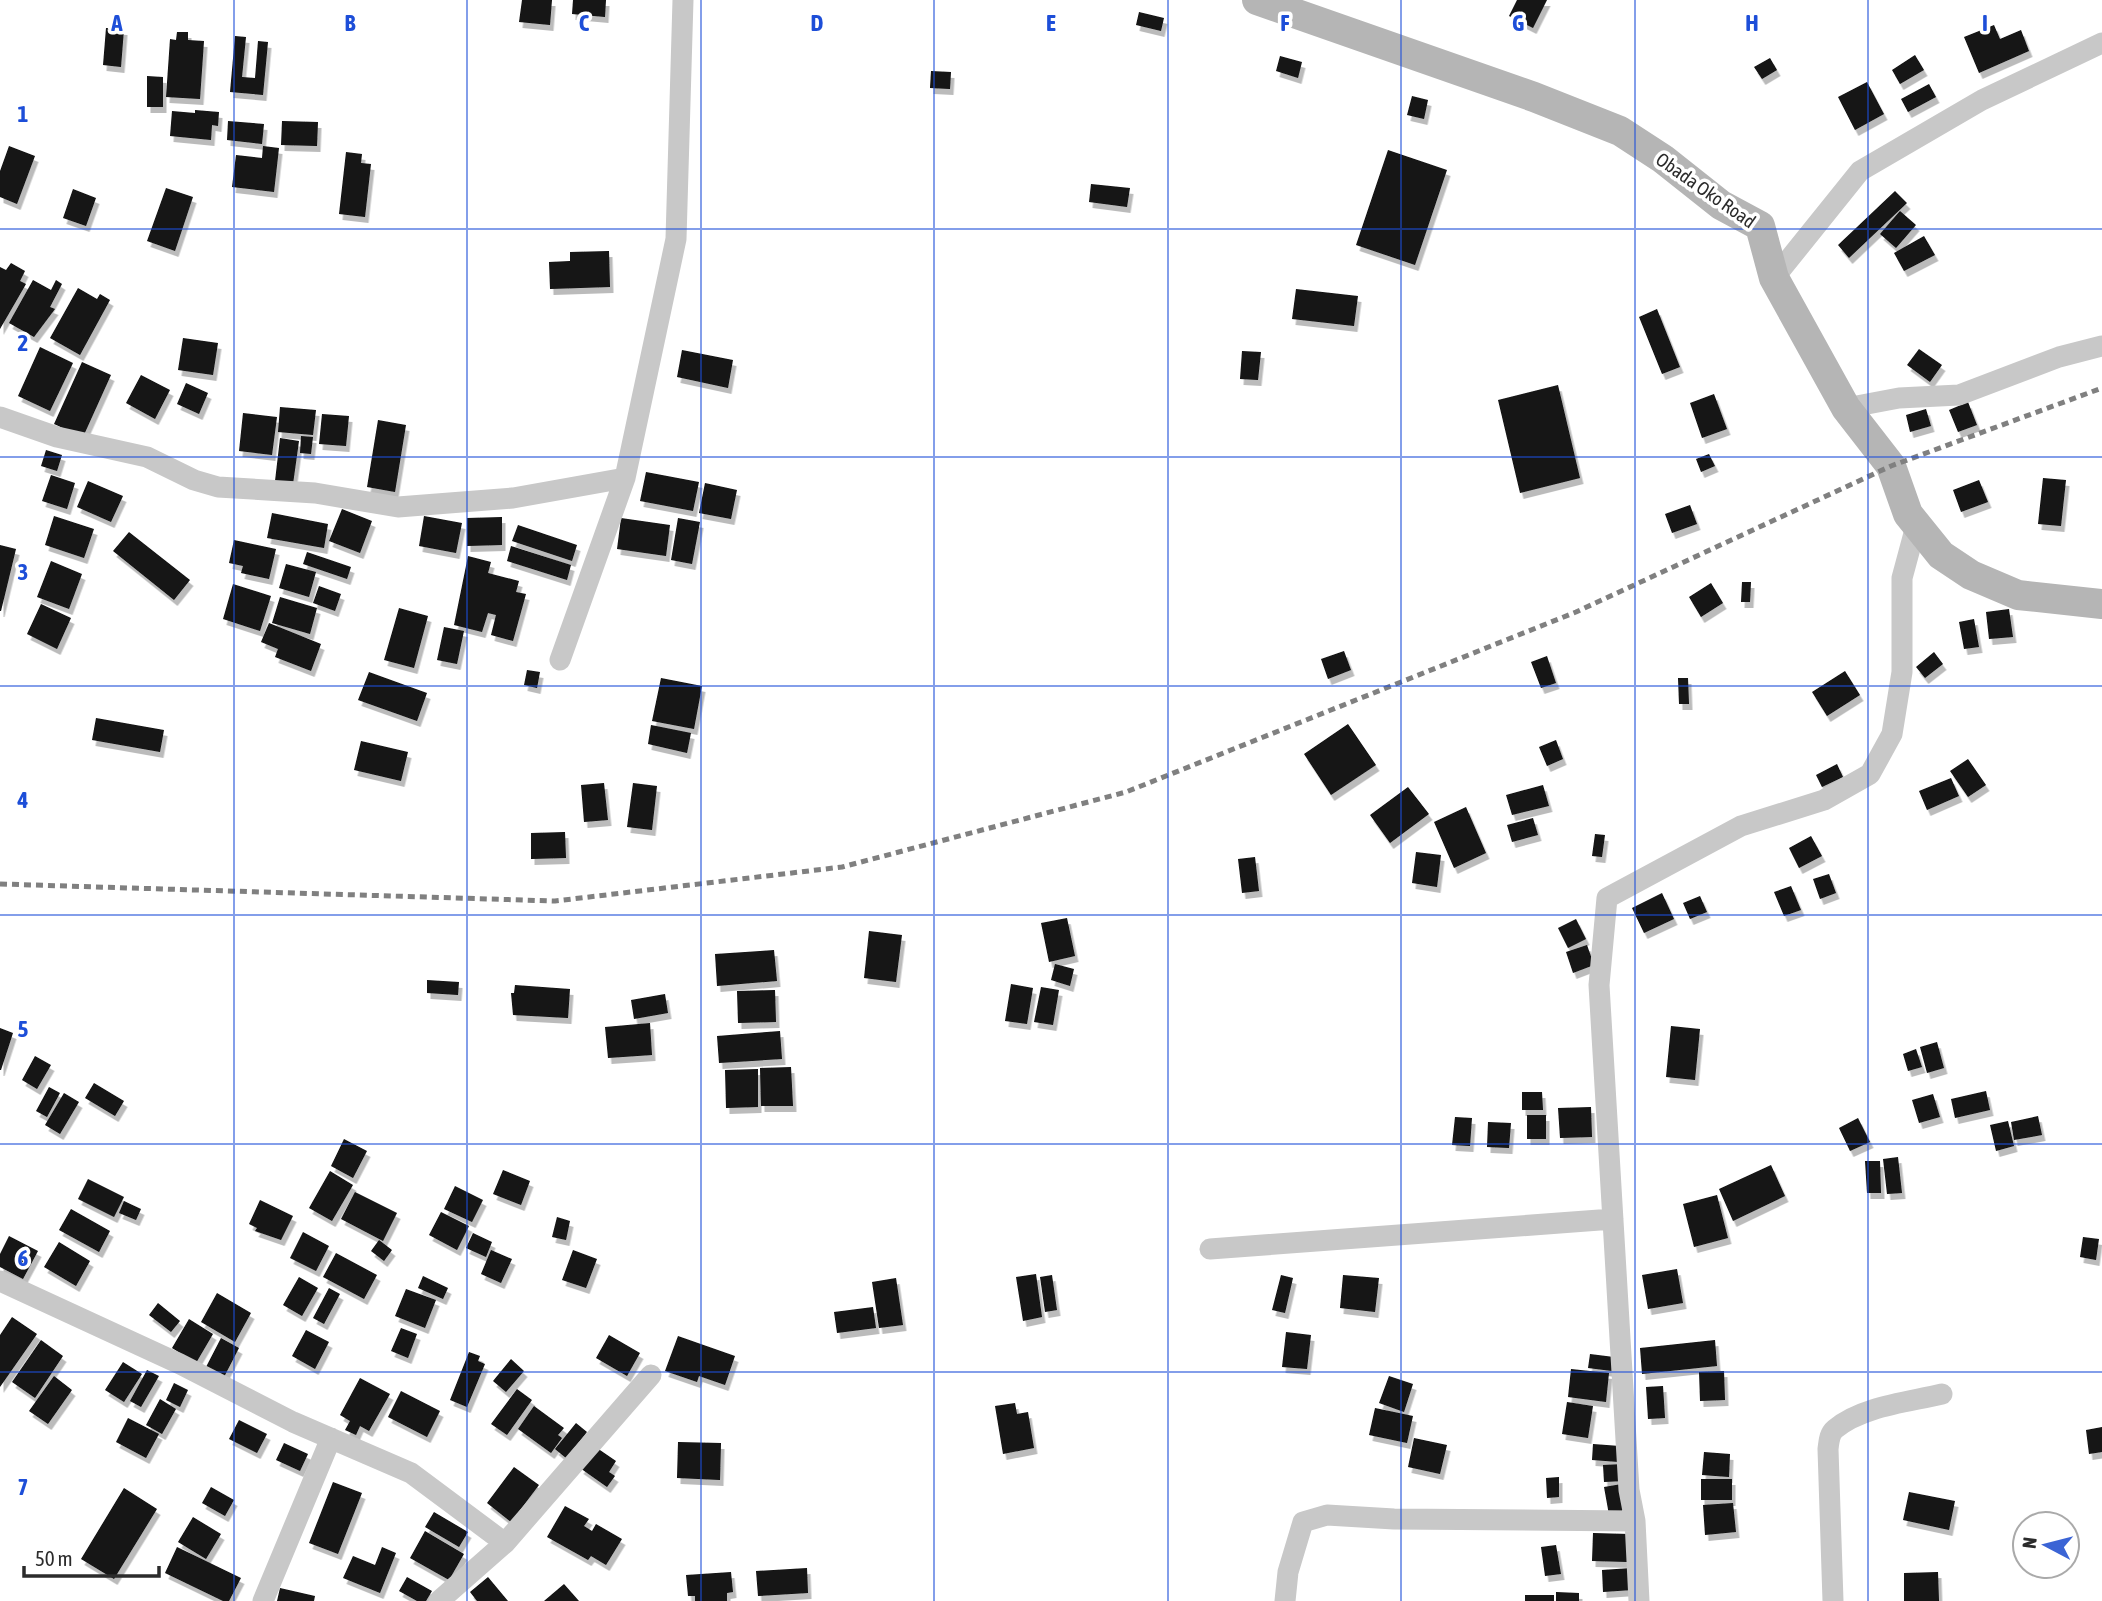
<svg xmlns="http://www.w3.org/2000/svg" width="2102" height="1601" font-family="'Asap Condensed',sans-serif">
	<defs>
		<filter id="shadow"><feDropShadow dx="3.5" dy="6" stdDeviation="0" flood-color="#0004"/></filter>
	</defs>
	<rect width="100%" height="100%" fill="#fff"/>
	<path fill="#121212" filter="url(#shadow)" d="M522 0H552L550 25 519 22Z
		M573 0H606L605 17 572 14Z
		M1517 0H1547L1533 28 1509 16Z
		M1139 12 1164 18 1161 31 1136 25Z
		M1994 25 2000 39 2021 30 2029 51 1979 73 1964 37Z
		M106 28 124 29 121 67 103 65Z
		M177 32H188V40L204 41 200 99 166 97 170 39 176 40Z
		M235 36 246 37 242 77 255 78 258 41 268 42 263 95 230 92Z
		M1915 55 1924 70 1900 84 1892 70Z
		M1280 56 1302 62 1298 78 1276 71Z
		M1770 58 1777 70 1762 79 1754 67Z
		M931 71 951 72 950 89 930 88Z
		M147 76 163 77V107H147Z
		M1867 82 1884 114 1855 130 1838 97Z
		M1929 84 1936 97 1908 112 1901 99Z
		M1412 96 1428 100 1424 119 1407 115Z
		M195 110 219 112 218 126 212 125 211 140 170 136 172 111 195 113Z
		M228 121 264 124 262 144 227 140Z
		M282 121 318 122 317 146 281 145Z
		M9 146 35 156 17 204 0 197V171Z
		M263 146 279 148 274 192 232 187 236 155 262 158Z
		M1388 150 1447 170 1415 265 1356 245Z
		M346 152 362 154 361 163 371 164 365 217 339 214Z
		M1091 184 1130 188 1127 207 1089 202Z
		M166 188 193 197 175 251 147 241Z
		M73 189 96 198 86 226 63 218Z
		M1895 191 1907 203 1849 258 1838 245Z
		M1900 211 1916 225 1896 248 1880 234Z
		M1924 236 1935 255 1904 271 1894 253Z
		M609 251 610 287 550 289 549 262 570 261V252Z
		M11 263 25 271 20 281 26 284 0 329V267L6 270Z
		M33 280 51 290 56 280 62 284 50 307 55 309 34 337 9 323Z
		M78 288 97 299 100 294 110 300 80 355 50 338Z
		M1296 289 1358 296 1354 326 1292 319Z
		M1657 309 1680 367 1662 374 1639 317Z
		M183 338 218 343 213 375 178 370Z
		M40 347 73 363 50 411 18 396Z
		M1919 349 1942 365 1930 382 1907 365Z
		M682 350 733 360 728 388 677 377Z
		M1242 351 1261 352 1258 380 1240 379Z
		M82 362 111 375 83 437 54 424Z
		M141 375 170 390 155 419 126 403Z
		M186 383 208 393 199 414 177 404Z
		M1558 385 1580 478 1520 493 1498 400Z
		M1714 394 1727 429 1702 438 1690 403Z
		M1968 402 1977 425 1958 432 1949 410Z
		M280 407 316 410 313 435 278 432Z
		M1926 409 1931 426 1910 432 1906 415Z
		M243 413 277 417 272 455 239 451Z
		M322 414 349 416 346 446 319 444Z
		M378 420 406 425 395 492 367 487Z
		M301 436 313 437 311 454 300 453Z
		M280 438 299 441 293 484 275 481Z
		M46 450 62 455 57 471 41 466Z
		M1709 454 1715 466 1701 472 1696 459Z
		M646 472 699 482 693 511 640 501Z
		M51 475 75 483 67 509 42 501Z
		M2043 478 2066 480 2061 526 2038 524Z
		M1979 480 1988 502 1961 512 1953 490Z
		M88 481 123 496 111 522 77 507Z
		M705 483 737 490 731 519 699 513Z
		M1690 505 1697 524 1672 533 1665 514Z
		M342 509 372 521 360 553 329 541Z
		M272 513 328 524 324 548 267 538Z
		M54 516 94 529 84 558 45 545Z
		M424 516 462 523 456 553 419 546Z
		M502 517V545L467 546V518Z
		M621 518 670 525 666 556 617 549Z
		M678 518 700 522 692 564 671 560Z
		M518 525 577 545 572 561 512 541Z
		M129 532 190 580 174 600 113 551Z
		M234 540 276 549 269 579 241 573 243 566 229 563Z
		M0 545 16 549 1 611H0Z
		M511 546 571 565 567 580 507 561Z
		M307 552 351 567 347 579 303 564Z
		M468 556 491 562 488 573 519 581 516 592 526 594 513 641 491 635 496 615 488 613 482 632 454 625Z
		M51 561 82 574 69 609 37 597Z
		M286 564 316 572 309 597 279 588Z
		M1742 582H1751L1750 602H1741Z
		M1711 583 1723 603 1701 617 1689 597Z
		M233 584 271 596 260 631 223 619Z
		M319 586 341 594 335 611 313 603Z
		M280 597 317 608 310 634 272 623Z
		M41 604 71 618 57 649 27 634Z
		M399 608 428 616 414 668 384 660Z
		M2009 609 2013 637 1989 639 1986 612Z
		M1974 619 1979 647 1964 649 1959 622Z
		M269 623 321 644 311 671 275 657 278 649 261 642Z
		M444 627 464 631 457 664 437 660Z
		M1344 651 1351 670 1328 679 1321 659Z
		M1934 652 1943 664 1925 678 1916 667Z
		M1547 656 1556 683 1541 688 1531 662Z
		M527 670 540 672 537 688 524 685Z
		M1845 671 1860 695 1827 716 1812 692Z
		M369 672 427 693 417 721 358 700Z
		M661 678 702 686 694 729 652 721Z
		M1678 678H1688L1689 704H1679Z
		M96 718 164 730 160 752 92 740Z
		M1348 724 1376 765 1331 795 1304 754Z
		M651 725 691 733 687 753 648 744Z
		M1556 740 1563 759 1547 766 1539 747Z
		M361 741 408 752 401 781 354 770Z
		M1968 759 1986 785 1968 797 1950 771Z
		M1837 764 1843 777 1822 787 1816 775Z
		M1951 778 1959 796 1927 810 1919 791Z
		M604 783 608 820 584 822 581 785Z
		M633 783 657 786 652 830 627 827Z
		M1543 785 1549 806 1512 815 1506 795Z
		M1408 787 1429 814 1390 843 1370 815Z
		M1466 807 1486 853 1454 868 1434 822Z
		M1533 818 1538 835 1512 842 1507 825Z
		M565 832 566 858 531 859V833Z
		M1595 834 1605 835 1602 857 1592 856Z
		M1811 836 1822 856 1799 868 1789 848Z
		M1416 852 1441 855 1437 887 1412 883Z
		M1255 857 1259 891 1242 893 1238 859Z
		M1829 874 1836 893 1820 899 1813 879Z
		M1791 886 1801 910 1784 916 1774 892Z
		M1662 893 1674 919 1644 933 1632 908Z
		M1700 896 1707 912 1690 919 1683 903Z
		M1067 918 1075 956 1049 962 1041 923Z
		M1576 919 1586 939 1568 948 1558 928Z
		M869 931 902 935 896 982 864 978Z
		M1587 945 1594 965 1573 973 1566 952Z
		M774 950 777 981 717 986 715 954Z
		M1055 964 1074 969 1070 986 1051 980Z
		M427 980 459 982 458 995 427 993Z
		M1011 984 1033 988 1027 1024 1005 1021Z
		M515 985 570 989 568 1018 513 1015 511 993H514Z
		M1041 987 1059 990 1053 1025 1034 1022Z
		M775 990 776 1022 738 1023 737 991Z
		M665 994 668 1013 634 1019 631 1000Z
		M650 1023 652 1055 608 1058 605 1027Z
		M1671 1026 1700 1029 1695 1080 1666 1077Z
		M0 1028 13 1033 1 1070H0Z
		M780 1031 782 1059 719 1063 717 1036Z
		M1937 1042 1944 1068 1927 1073 1920 1047Z
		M1916 1049 1922 1067 1908 1071 1903 1054Z
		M35 1056 51 1065 37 1089 22 1080Z
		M791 1067 793 1106H761L760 1068Z
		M758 1069V1107L726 1108 725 1070Z
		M94 1083 124 1101 115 1116 85 1098Z
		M49 1087 60 1093 47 1117 36 1111Z
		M1986 1091 1990 1110 1955 1118 1951 1099Z
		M1522 1092H1542L1543 1110H1522Z
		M64 1093 79 1102 60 1134 45 1125Z
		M1933 1094 1940 1117 1919 1123 1912 1100Z
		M1591 1107 1592 1137 1560 1138 1558 1108Z
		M1527 1115H1546V1139H1527Z
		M2038 1116 2042 1135 2014 1140 2011 1122Z
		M1455 1117 1472 1118 1470 1146 1452 1145Z
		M1858 1118 1870 1142 1850 1151 1839 1128Z
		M2008 1121 2014 1146 1996 1151 1990 1125Z
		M1488 1122 1511 1123 1509 1148 1487 1147Z
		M344 1139 367 1151 353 1178 331 1166Z
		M1898 1157 1902 1193 1887 1194 1883 1159Z
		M1865 1161H1880L1881 1193H1867Z
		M1771 1165 1785 1196 1733 1221 1719 1189Z
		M503 1170 530 1181 521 1205 493 1194Z
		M330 1171 353 1185 332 1221 309 1208Z
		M88 1179 124 1197 114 1217 78 1199Z
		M455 1186 483 1200 472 1222 444 1209Z
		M355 1192 397 1213 383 1241 341 1219Z
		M1717 1195 1728 1238 1694 1247 1683 1204Z
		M260 1200 293 1216 281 1240 255 1231 257 1228 249 1224Z
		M124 1201 141 1209 136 1220 119 1213Z
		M71 1209 110 1231 99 1252 59 1230Z
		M441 1212 469 1226 457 1250 429 1235Z
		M557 1217 570 1221 566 1240 552 1237Z
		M303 1232 329 1246 316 1271 290 1258Z
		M473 1233 492 1242 486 1257 466 1248Z
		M9 1236 38 1251 23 1279 0 1267V1254Z
		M2083 1237 2099 1239 2096 1260 2080 1257Z
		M379 1240 392 1250 384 1261 371 1251Z
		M59 1242 90 1261 76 1286 44 1267Z
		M491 1250 512 1259 501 1283 481 1274Z
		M573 1250 597 1259 586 1288 562 1280Z
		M336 1253 377 1275 364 1299 323 1277Z
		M1677 1269 1683 1303 1648 1309 1642 1275Z
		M1036 1274 1042 1317 1023 1321 1016 1277Z
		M1052 1275 1057 1310 1045 1312 1040 1277Z
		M1281 1275 1293 1278 1285 1313 1272 1310Z
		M1343 1275 1379 1278 1375 1312 1340 1308Z
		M423 1276 448 1288 443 1299 418 1288Z
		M299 1277 318 1288 302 1316 283 1305Z
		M896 1278 903 1325 879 1328 872 1282Z
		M329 1288 340 1294 324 1324 313 1318Z
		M406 1289 436 1300 425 1328 395 1316Z
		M217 1293 251 1313 235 1342 201 1322Z
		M158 1303 180 1321 171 1332 149 1315Z
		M873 1307 876 1328 837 1333 834 1312Z
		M12 1317 37 1334 0 1387V1335Z
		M189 1319 213 1334 196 1363 172 1348Z
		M401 1328 417 1334 408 1358 391 1351Z
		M306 1330 329 1342 315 1369 292 1356Z
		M1286 1332 1311 1335 1307 1369 1282 1367Z
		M609 1335 640 1353 627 1376 596 1358Z
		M678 1336 735 1356 725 1385 699 1376 697 1382 665 1371Z
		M221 1338 239 1348 224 1377 206 1367Z
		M41 1340 63 1356 35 1398 12 1382Z
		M1715 1340 1717 1366 1642 1374 1640 1348Z
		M469 1352 480 1356 478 1361 485 1364 467 1407 450 1400Z
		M1590 1354 1614 1357 1612 1371 1588 1368Z
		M511 1359 524 1371 506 1392 493 1381Z
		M123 1362 142 1374 124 1402 105 1390Z
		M1571 1369 1609 1373 1606 1402 1568 1397Z
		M147 1370 159 1376 141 1407 130 1401Z
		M1724 1371 1725 1400 1700 1401 1699 1372Z
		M54 1376 72 1390 48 1424 29 1411Z
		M1389 1376 1413 1384 1404 1412 1379 1403Z
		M360 1378 390 1394 369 1431 360 1426 356 1435 345 1430 350 1421 340 1415Z
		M174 1383 188 1390 180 1407 166 1400Z
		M1663 1386 1665 1418 1648 1419 1646 1387Z
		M517 1389 532 1400 507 1435 491 1424Z
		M401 1391 440 1411 427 1437 388 1417Z
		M160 1399 176 1409 162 1434 146 1425Z
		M1567 1402 1593 1406 1588 1438 1562 1434Z
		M1015 1403 1017 1414 1028 1412 1034 1448 1003 1454 995 1406Z
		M534 1406 564 1428 558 1435 562 1438 551 1453 518 1429Z
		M1375 1408 1413 1416 1407 1443 1369 1435Z
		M128 1418 159 1434 146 1458 116 1442Z
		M239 1420 267 1434 257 1453 229 1439Z
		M576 1423 587 1432 566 1458 555 1449Z
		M2102 1427V1452L2089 1454 2086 1430Z
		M1414 1438 1447 1445 1440 1474 1408 1467Z
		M678 1442 721 1443 720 1480 677 1478Z
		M284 1443 308 1454 300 1471 276 1460Z
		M1593 1444 1620 1446 1619 1462 1592 1460Z
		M597 1448 616 1461 609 1472 615 1476 607 1487 580 1468Z
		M1704 1452 1730 1454 1729 1477 1702 1475Z
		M1624 1464V1481L1604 1482 1603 1465Z
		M514 1467 539 1485 511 1522 487 1503Z
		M1559 1477V1497L1547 1498 1546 1478Z
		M1701 1479H1732V1500H1701Z
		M333 1482 362 1493 338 1554 309 1543Z
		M1622 1484 1626 1512 1609 1515 1604 1487Z
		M211 1487 234 1500 225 1516 202 1503Z
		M124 1488 157 1509 114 1579 81 1559Z
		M1909 1492 1955 1501 1949 1530 1903 1520Z
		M1733 1503 1736 1532 1705 1535 1703 1505Z
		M565 1506 589 1519 584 1526 592 1531 596 1524 622 1539 606 1565 591 1556 588 1560 547 1537Z
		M434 1512 468 1532 459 1547 425 1527Z
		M193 1517 221 1534 206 1559 178 1542Z
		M425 1531 464 1554 449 1580 410 1558Z
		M1593 1533 1629 1534 1628 1562 1592 1561Z
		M1556 1545 1561 1574 1545 1576 1541 1547Z
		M177 1547 241 1578 229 1601H223L165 1573Z
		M382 1547 396 1553 380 1593 343 1578 353 1556 375 1565Z
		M807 1568 808 1593 758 1596 756 1571Z
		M1631 1568 1632 1590 1603 1592 1602 1570Z
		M731 1572 733 1592 727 1593V1601H695V1596H688L686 1575Z
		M1938 1572 1939 1601H1904V1573Z
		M407 1577 432 1591 426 1601H417L399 1591Z
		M488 1577 508 1601H477L470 1592Z
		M564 1584 579 1601H544Z
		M280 1588 315 1596 314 1601H277Z
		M1556 1592 1579 1593V1601H1556Z
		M1525 1595H1554V1601H1525Z"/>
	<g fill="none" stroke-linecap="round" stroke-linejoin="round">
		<path stroke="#c8c8c8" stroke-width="21" d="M1774 278 1860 171 1982 100 2102 43
			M1846 408 1899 398 1959 395 2059 357 2102 346
			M0 417 57 437 147 457 194 480 218 487 315 493 398 507 513 498 625 478
			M560 660 625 478 676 239 683 0
			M1210 1249 1613 1219
			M0 1281 180 1364 293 1422 411 1473 505 1543
			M263 1601 331 1438
			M439 1601 505 1543 651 1375
			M1285 1601 1288 1572 1303 1522 1327 1515 1394 1519 1635 1521
			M1639 1601 1635 1521 1629 1490 1599 985 1607 898 1741 826 1824 800 1870 774 1892 734 1902 672V578L1916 526
			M1833 1601 1828 1449C1829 1442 1829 1434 1835 1429 1862 1406 1910 1402 1942 1394"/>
		<path stroke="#b5b5b5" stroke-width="30" d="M1257 0 1534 97 1620 131 1663 159 1721 205 1760 226 1774 278 1846 408 1891 466 1908 514 1941 555 1971 575 2018 595 2102 604"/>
		<path stroke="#808080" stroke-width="5" stroke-dasharray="7 5" stroke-linecap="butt" d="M0 884 555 901 842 867 1126 792 1576 612 1891 466 2102 388"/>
	</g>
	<path fill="none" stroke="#1d4ed8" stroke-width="2" stroke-opacity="0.55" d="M234 0V1601M467 0V1601M701 0V1601M934 0V1601M1168 0V1601M1401 0V1601M1635 0V1601M1868 0V1601M0 229H2102M0 457H2102M0 686H2102M0 915H2102M0 1144H2102M0 1372H2102"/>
	<g text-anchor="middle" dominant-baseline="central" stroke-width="7" stroke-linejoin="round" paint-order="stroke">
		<g font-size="19" fill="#2b2b2b" stroke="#fff">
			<text transform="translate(1706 190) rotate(35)">Obada Oko Road</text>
		</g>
	</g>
	<g font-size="23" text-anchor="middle" font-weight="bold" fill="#1d4ed8" stroke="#fff" stroke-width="7" stroke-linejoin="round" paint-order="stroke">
		<text x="117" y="31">A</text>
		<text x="350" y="31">B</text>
		<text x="584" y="31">C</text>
		<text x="817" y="31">D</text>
		<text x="1051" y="31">E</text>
		<text x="1285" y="31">F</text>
		<text x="1518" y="31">G</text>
		<text x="1752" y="31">H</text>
		<text x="1985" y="31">I</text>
		<text x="23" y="122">1</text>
		<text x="23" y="351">2</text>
		<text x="23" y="580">3</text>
		<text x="23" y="808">4</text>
		<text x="23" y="1037">5</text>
		<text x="23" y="1266">6</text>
		<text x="23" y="1495">7</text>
	</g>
	<g transform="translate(2046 1545) rotate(277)"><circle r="33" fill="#ffffff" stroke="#aaaaaa" stroke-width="2"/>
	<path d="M0-5L12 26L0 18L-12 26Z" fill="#3b64d5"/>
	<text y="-10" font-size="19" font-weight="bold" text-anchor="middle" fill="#2b2b2b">N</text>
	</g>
	<path d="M24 1566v10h135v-10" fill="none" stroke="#2b2b2b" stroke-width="3.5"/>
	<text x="35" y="1566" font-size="21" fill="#2b2b2b" stroke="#ffffff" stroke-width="5" paint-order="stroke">50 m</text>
</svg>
